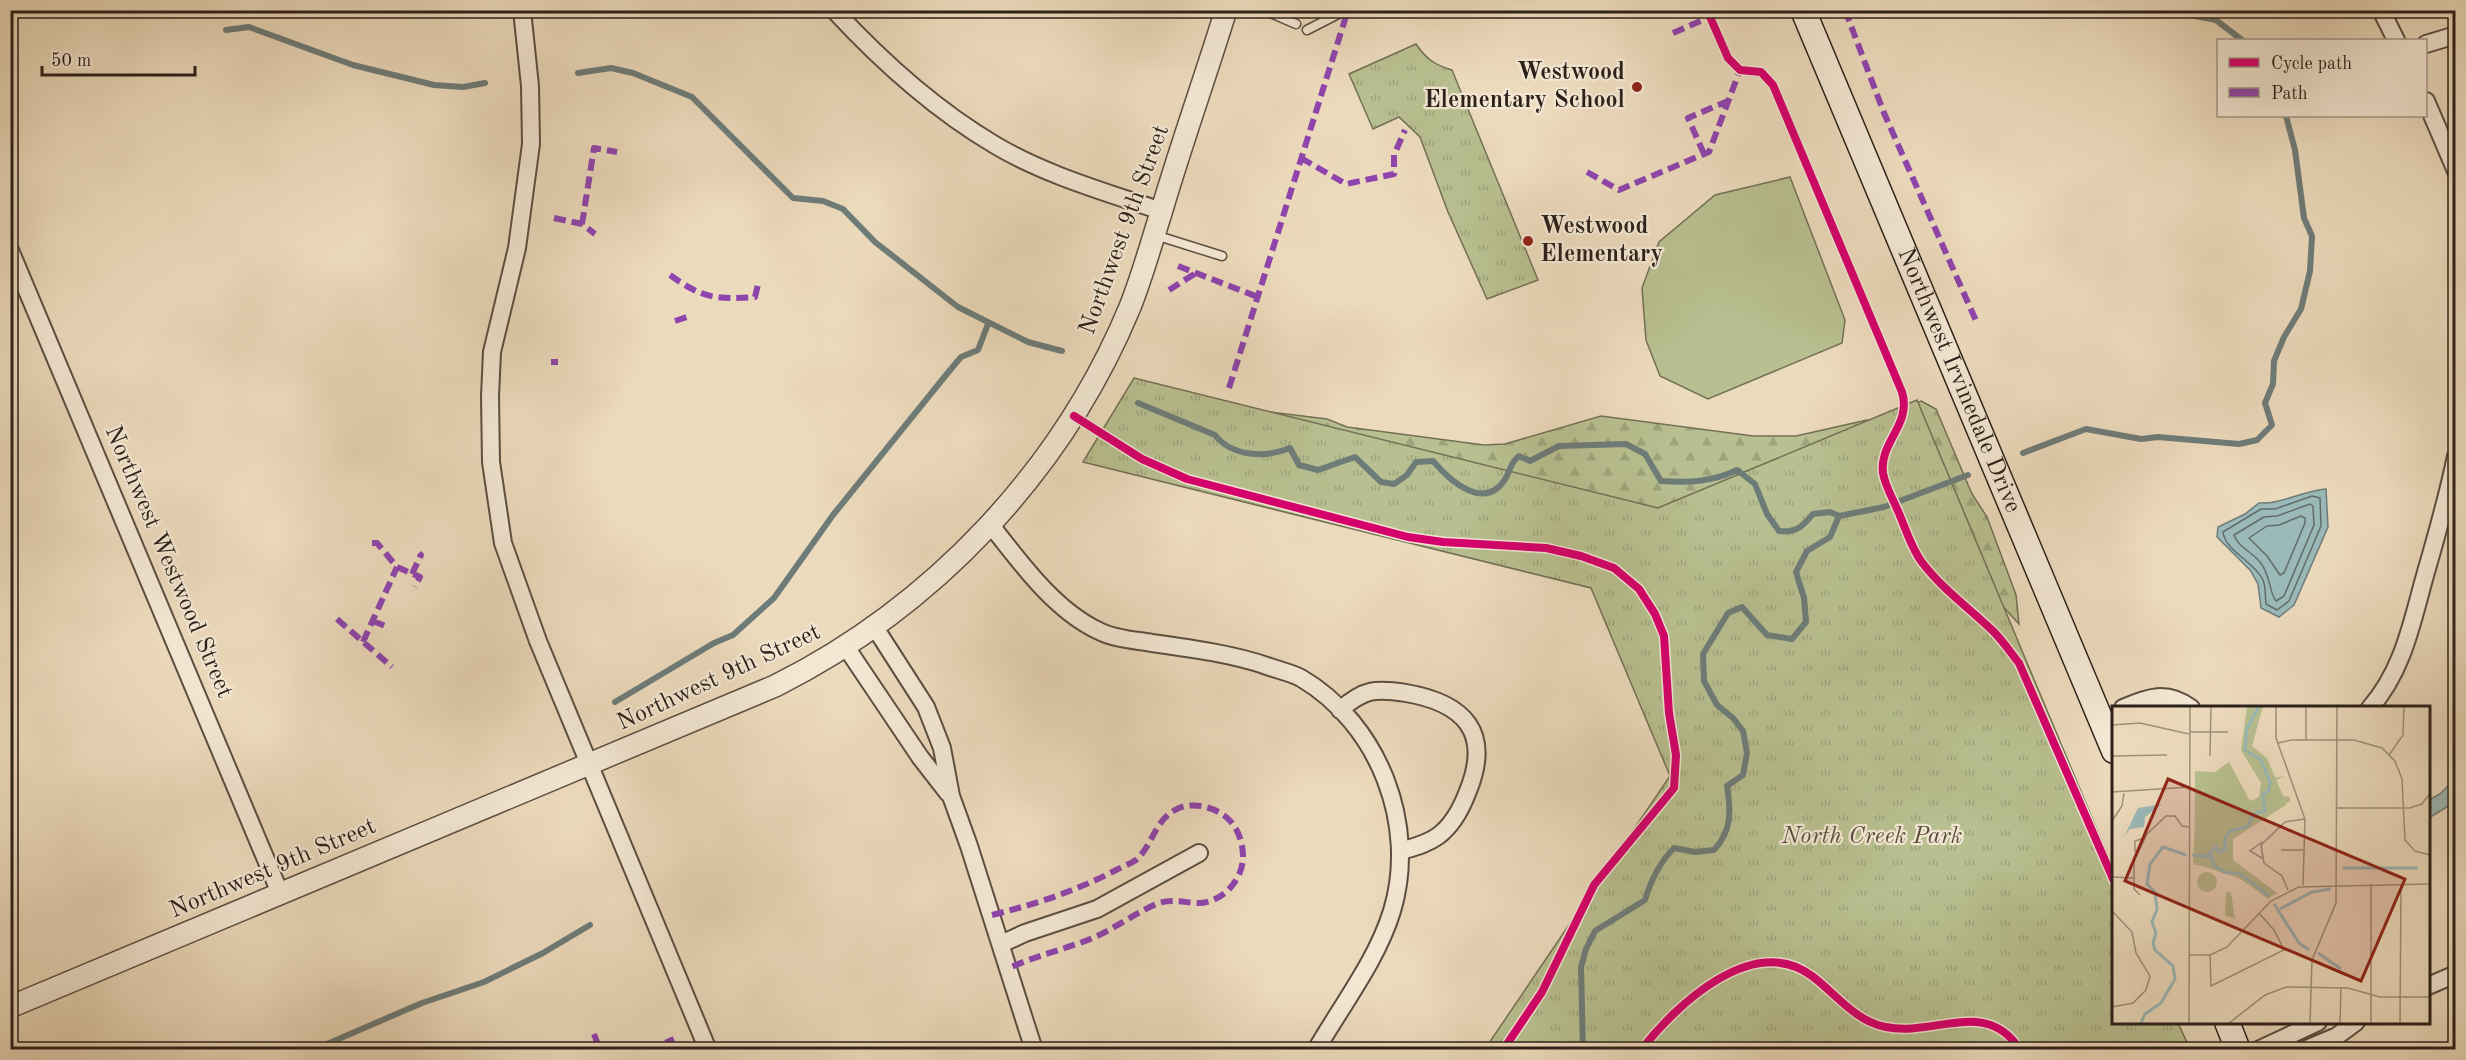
<svg xmlns="http://www.w3.org/2000/svg" width="2466" height="1060" font-family="'Old Standard TT',serif">
	<defs>
		<pattern id="forest-firs" width="22" height="20" patternUnits="userSpaceOnUse" patternTransform="scale(1.5)"><rect width="22" height="20" fill="#b8bf90"/><path d="M5 1l3.5 6h-7zM16 11l3.5 6h-7z" fill="#9ea47c"/></pattern>
		<pattern id="park-tufts" width="24" height="20" patternUnits="userSpaceOnUse" patternTransform="scale(1.5)"><rect width="24" height="20" fill="#b8bf90"/><path d="M3 7l-1-3M5 7V3M7 7l1-3M15 17l-1-3M17 17v-4M19 17l1-3" fill="none" stroke="#9ea47c"/></pattern>
	</defs>
	<rect width="100%" height="100%" fill="#ecdabc"/>
	<filter id="stains"><feTurbulence type="fractalNoise" baseFrequency=".00333" numOctaves="4"/><feColorMatrix values="0 0 0 0 .2 0 0 0 0 .09 0 0 0 0 .02 0 0 0 .5 -.17"/></filter>
	<radialGradient id="worn" r=".72"><stop offset=".6" stop-color="#630" stop-opacity="0"/><stop offset="1" stop-color="#630" stop-opacity=".3"/></radialGradient>
	<path fill="#b8bf90" stroke="#727055" stroke-width="1.5" d="M1790 177 1845 320 1842 343 1708 399 1660 376 1646 340 1642 288 1659 242 1715 195Z"/>
	<path fill="url(#forest-firs)" stroke="#727055" stroke-width="1.5" d="M1921 401 1936 409 1972 494 1987 517 2016 595 2019 624 1987 589 1669 814 1690 613 1262 411 1327 419 1347 427 1484 445 1505 444 1601 416 1753 436H1796L1867 420H1878Z"/>
	<path fill="url(#park-tufts)" stroke="#727055" stroke-width="1.5" d="M1416 44C1426 59 1435 65 1452 70L1538 280 1487 299 1448 212 1420 137 1399 117 1373 129 1349 74Z
		M1134 378 1658 508 1917 400 2113 868 2114 1022 2178 1023 2190 1049H1485L1670 776 1591 588 1083 462Z"/>
	<path fill="#9ab9b8" stroke="#6e7c79" stroke-width="1.5" d="M2326 489 2328 527 2294 605 2279 617 2261 608 2258 584 2250 570 2217 537 2218 527 2245 514 2259 503C2283 504 2302 491 2326 489Z
		M2455 779V802L2429 818V800L2440 794Z"/>
	<g fill="none" stroke-linecap="round" stroke-linejoin="round">
		<path stroke="#636c69" stroke-width="1.5" d="M2312 496 2320 498 2321 526 2289 601 2277 610 2266 604C2265 596 2266 587 2263 580 2255 562 2225 551 2223 532L2261 509H2275Z
			M2310 504 2313 506 2314 525 2284 596 2276 601C2269 593 2271 575 2260 562 2252 552 2238 547 2234 535L2264 517 2277 516Z
			M2301 516 2305 518V523L2284 573 2280 575 2267 556 2249 538 2267 526 2279 525Z"/>
		<path stroke="#6e7c79" stroke-width="6" d="M2165 10 2216 20 2242 40
			M226 30 249 27 353 65 434 85 463 87 485 83
			M578 73 611 68 633 73 692 97 793 198 823 201 843 209 875 242 958 307 1028 342 1062 351
			M1138 403 1215 435C1232 457 1266 458 1290 448L1299 465 1318 470 1355 457 1381 482 1394 484 1407 475 1416 462 1433 461C1450 481 1486 514 1507 476 1511 467 1511 463 1519 456L1530 461 1559 446 1626 444 1645 454 1661 481C1688 483 1712 482 1737 470L1755 484 1767 514 1779 531C1796 533 1802 527 1813 514L1830 512 1839 516 1884 507 1968 475
			M2023 453 2086 429 2141 439 2158 437 2239 444 2257 440 2272 425 2265 403 2273 384 2274 361 2284 337 2301 309 2310 271 2312 236 2304 218 2295 150 2286 116
			M615 702 714 643 733 635 774 598 833 515 946 375 961 357 978 350 988 324
			M313 1050 422 1003 484 982 543 953 590 925
			M1583 1050 1581 967 1586 949 1595 931 1645 900C1651 880 1659 863 1674 848L1695 852 1714 850C1732 831 1731 811 1727 786L1743 775 1747 753 1743 731 1733 718 1717 705 1704 681 1703 654 1728 613 1742 607 1767 635 1792 639 1806 622 1804 598 1796 572 1807 551 1830 537 1839 516"/>
		<g stroke="#5c4e42" stroke-width="11">
			<path id="service" d="M1264 10 1296 24
				M1307 30 1346 10
				M1155 235 1222 256"/>
		</g>
		<g stroke="#5c4e42" stroke-width="20">
			<path id="minor" d="M522 10 530 86 531 144 517 248 492 352 490 396 491 462 503 543 538 641 708 1050
				M834 10C882 62 934 109 995 145 1045 175 1106 192 1161 211
				M2381 10 2396 40
				M2426 44 2456 35
				M2426 101 2456 171
				M10 250 280 893
				M990 524C1020 562 1054 610 1099 631 1114 639 1135 640 1152 643 1188 648 1233 654 1267 666 1278 670 1292 673 1301 678 1379 724 1418 825 1392 911 1377 960 1342 1005 1316 1050
				M874 626 926 707 942 748 951 796 969 846 1034 1050
				M846 647 920 757 948 793
				M2123 708C2148 697 2167 690 2191 708
				M2370 708C2404 669 2412 621 2426 572 2437 534 2448 495 2456 456
				M1340 710C1364 689 1375 688 1406 693 1464 703 1492 732 1468 791 1462 807 1453 825 1438 836 1427 844 1414 847 1401 851
				M1001 944 1025 933 1097 909 1199 853
				M2428 986 2456 974
				M2258 1050 2318 1022
				M2304 1050 2337 1036 2356 1022"/>
		</g>
		<g stroke="#5c4e42" stroke-width="24">
			<path id="tertiary" d="M10 1007 775 686C933 607 1062 471 1130 307 1142 277 1151 244 1161 213 1181 145 1205 78 1226 10"/>
		</g>
		<g stroke="#2c201a" stroke-width="27">
			<g id="secondary">
				<path id="s1" d="M1803 10 2114 751"/>
				<path d="M2227 1022 2238 1050"/>
			</g>
		</g>
		<use href="#service" stroke="#f3e7d3" stroke-width="8"/>
		<use href="#minor" stroke="#f3e7d3" stroke-width="16"/>
		<use href="#tertiary" stroke="#f3e7d3" stroke-width="21"/>
		<use href="#secondary" stroke="#f3e7d3" stroke-width="24"/>
		<path stroke="#8e44ad" stroke-width="6" stroke-dasharray="12 6" stroke-linecap="butt" d="M1845 10 1884 113 1977 323
			M1673 33 1710 17
			M1704 154 1688 118 1728 101
			M1301 158 1346 184 1394 174V155L1405 130
			M1587 172 1619 190 1709 152 1740 70
			M554 218 582 224 595 234
			M582 224 594 148 617 152
			M1178 266 1258 297
			M670 275C702 298 716 300 755 297L759 280
			M1169 290 1196 273
			M675 321 690 316
			M551 362H558
			M1229 388 1348 10
			M372 543H377L397 567 420 577 415 587
			M412 574 421 555 419 553
			M337 619 392 667
			M373 621 388 627
			M363 642 397 567
			M992 915C1036 904 1076 891 1116 870 1122 867 1130 864 1136 860 1154 844 1154 819 1179 808 1193 802 1214 807 1226 817 1238 827 1243 842 1243 857 1243 881 1220 905 1195 903 1183 902 1172 899 1159 903 1137 912 1117 927 1095 937 1067 949 1037 955 1009 968
			M594 1034 600 1050
			M649 1050 674 1039"/>
		<g stroke="#f3e7d3" stroke-width="11">
			<path id="cycleway" d="M1707 10 1728 58 1740 70 1761 72 1773 85 1902 392C1912 425 1879 442 1883 473 1885 486 1893 499 1898 511 1905 527 1911 547 1921 561 1941 588 1969 608 1993 631 2003 641 2011 653 2019 663L2114 881
				M1074 416 1142 459 1187 479 1408 537 1443 542 1546 548 1581 556 1614 568 1639 589 1655 614 1664 636 1669 713 1676 755 1674 788 1594 885 1542 992 1503 1050
				M1641 1050C1676 1005 1753 932 1812 976 1835 993 1856 1022 1886 1027 1934 1037 1987 997 2020 1050"/>
		</g>
		<use href="#cycleway" stroke="#d6006c" stroke-width="8"/>
	</g>
	<g fill="#8f2418" stroke="#f3e7d3" stroke-width="2">
		<circle cx="1637" cy="87" r="6"/>
		<circle cx="1528" cy="241" r="6"/>
	</g>
	<g text-anchor="middle" dominant-baseline="central" stroke-width="4.5" stroke-linejoin="round" paint-order="stroke">
		<g font-size="24" font-weight="bold" fill="#2c201a" stroke="#f3e7d3" text-anchor="end">
			<text x="1625" y="73">Westwood<tspan x="1625" dy="28">Elementary School</tspan></text>
			<text x="1540" y="227" text-anchor="start">Westwood<tspan x="1540" dy="28">Elementary</tspan></text>
		</g>
		<g font-size="24" fill="#2c201a" stroke="#f3e7d3">
			<text transform="translate(1125 230) rotate(-70)">Northwest 9th Street</text>
			<text stroke="none"><textPath href="#s1" startOffset="402">Northwest Irvinedale Drive</textPath></text>
			<text transform="translate(168 562) rotate(67)">Northwest Westwood Street</text>
			<text transform="translate(719 678) rotate(-25)">Northwest 9th Street</text>
			<text transform="translate(273 869) rotate(-23)">Northwest 9th Street</text>
		</g>
		<g font-size="24" font-style="italic" fill="#56503d" stroke="#f3e7d3">
			<text x="1872" y="837">North Creek Park</text>
		</g>
	</g>
	<g transform="translate(2112 706)">
		<rect width="318" height="318" fill="#ecdabc"/>
		<path d="M85 176a10 10 0 1 1 20 0a10 10 0 1 1-20 0Z" fill="#b8bf90"/>
		<path d="M139 0H151L140 40 155 52 171 90 178 91V95L123 129 114 146 152 188 126 172 81 157 82 133 85 142 142 106 153 78 132 44Z" fill="#b8bf90"/>
		<path d="M135 0H142L133 43 148 56 155 73 174 70 164 74 174 99 121 133V154L165 187 156 193 111 159H82L83 65 103 66 117 56 138 95 147 91 149 77 129 44ZM114 186H119L123 213 113 209Z" fill="#b8bf90"/>
		<path d="M50 98 33 111 32 121 18 123 12 131 26 102Z" fill="#9ab9b8"/>
		<path fill="none" stroke="#9ab9b8" stroke-width="3" d="M80 149 100 151 102 159 112 166 128 168 157 190M94 151 104 141 107 146 113 143V132L118 125 135 121 142 108 153 105 151 89 157 84 158 76 149 54 133 44 135 23 147 0M231 162H306M162 198 187 237 197 244M168 203 200 186 219 183M206 247 229 263M29 317 33 308 49 297 63 273 61 260 43 244 41 237 44 227 40 216 45 203 43 186 35 178 38 158 51 141 74 149"/>
		<path fill="none" stroke="#9f907b" stroke-width="1.5" d="M164 0V32L193 113 191 179M0 19 28 17 77 28M78 26H116M194 34V0M0 36V76M166 37 179 34H242L270 42 283 55 290 73 293 134 303 145 318 149M277 49 291 29 292 0M0 50 55 49M98 50 99 0M0 86 78 81M224 102H298L310 98 318 87M0 115 10 100 12 87M150 136 138 145 150 152M169 144H191M23 146V135L32 132M0 171 22 172M176 184 170 170 152 157 149 139 173 116 193 113M28 189 22 183V155L35 128 54 110H63L70 120 78 121M0 205 20 226 24 247 38 270 34 284 21 297 0 301M77 249H98L115 241 159 195 187 181 318 178M98 249 99 280 172 244 162 224 147 207M77 318 78 0M116 318 153 289 174 281 236 282 268 291H318M198 318 200 254 224 197 225 0M228 318 229 282M259 318V178M288 318 289 178"/>
		<path fill="#8f2418" fill-opacity="0.15" stroke="#8f2418" stroke-width="3" d="M56 73 293 173 249 275 13 175Z"/>
		<rect width="318" height="318" fill="none" stroke="#2c201a" stroke-width="3"/>
	</g>
	<rect width="2466" height="1060" fill="none" stroke="#ecdabc" stroke-width="36"/>
	<rect x="12" y="12" width="2442" height="1036" fill="none" stroke="#2c201a" stroke-width="3"/>
	<rect x="18" y="18" width="2430" height="1024" fill="none" stroke="#2c201a" stroke-width="1.5"/>
	<rect x="2217" y="39" width="210" height="78" fill="#f3e7d3" stroke="#a39789" stroke-width="1.5"/>
	<rect x="2229" y="58" width="30" height="9" fill="#d6006c" stroke="#a39789" stroke-width="1.5"/>
	<text x="2271" y="69" font-size="18" fill="#2c201a">Cycle path</text>
	<rect x="2229" y="88" width="30" height="9" fill="#8e44ad" stroke="#a39789" stroke-width="1.5"/>
	<text x="2271" y="99" font-size="18" fill="#2c201a">Path</text>
	<path d="M42 66v9h153v-9" fill="none" stroke="#2c201a" stroke-width="3"/>
	<text x="51" y="66" font-size="18" fill="#2c201a" stroke="#f3e7d3" stroke-width="4.5" paint-order="stroke">50 m</text>
	<rect width="100%" height="100%" filter="url(#stains)"/>
	<rect width="100%" height="100%" fill="url(#worn)"/>
</svg>
